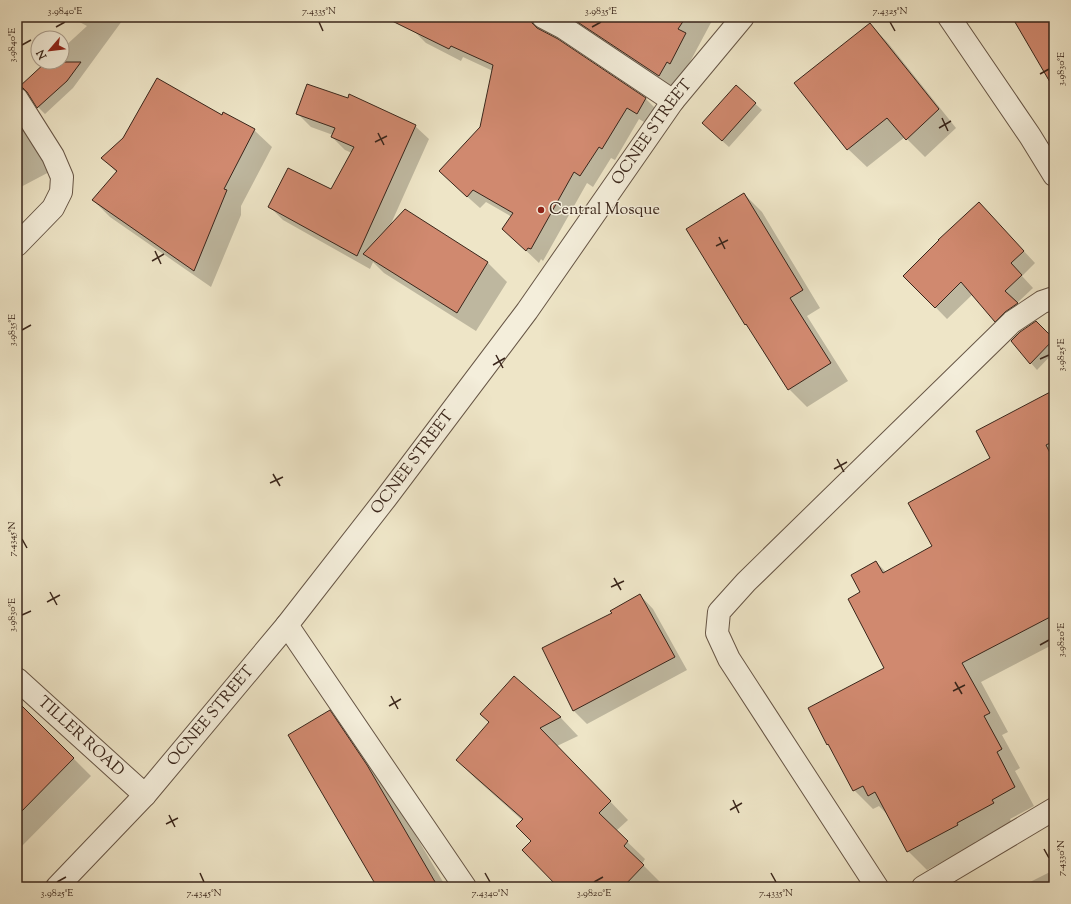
<svg xmlns="http://www.w3.org/2000/svg" width="1071" height="904" font-family="'Sorts Mill Goudy',serif">
	<rect width="100%" height="100%" fill="#eee5c7"/>
	<filter id="stains"><feTurbulence type="fractalNoise" baseFrequency=".005" numOctaves="4"/><feColorMatrix values="0 0 0 0 .2 0 0 0 0 .09 0 0 0 0 .02 0 0 0 .5 -.17"/></filter>
	<radialGradient id="worn" r=".72"><stop offset=".6" stop-color="#630" stop-opacity="0"/><stop offset="1" stop-color="#630" stop-opacity=".3"/></radialGradient>
	<path fill="#0003" d="M70 17H118L122 21 73 88 45 114 38 107 30 94 26 93 20 87 47 62H62V49L87 26Z
		M395 17H495L531 20 543 31 646 99 658 111 649 125 639 119 615 160 611 158 593 187 587 183 543 261 541 259 539 263 516 241 512 217 486 202 480 208 453 184 481 128 493 71 463 57 461 61 426 43 414 31Z
		M557 17H714L683 75 680 74 672 88Z
		M870 24 888 43 956 128 925 157 905 137 867 167 848 149Z
		M736 86 762 110 729 147 710 130Z
		M17 103 53 170 17 189Z
		M298 114 415 126 429 139 390 226 405 210 488 263 507 282 476 331 384 273 373 262 370 269 283 220 270 207 332 190 352 153 345 150 332 137 333 135 311 127Z
		M222 117 254 130 272 147 241 206V215L211 287 110 217 93 200 117 173 103 158Z
		M744 194 762 212 820 308 807 316 848 381 807 407 789 389 752 331 746 325 687 229Z
		M979 203 1035 263 1022 276 1033 288 1017 303 1029 316 1007 333 995 321 973 294 947 319 905 276Z
		M1036 322 1054 340V352L1037 370 1012 341Z
		M1054 391V644L981 682 1008 732 1002 735 1020 768 1015 771 1034 806 1010 819 1012 823 975 842 976 844 927 870 908 851 888 815 879 806 873 809 854 790 832 749 828 744 886 668 862 592 876 562 886 572 933 547 991 458Z
		M640 595 653 609 687 670 587 724 574 711 543 649 613 614Z
		M514 677 561 718 578 736 557 746 628 820 616 831 645 859 642 864 661 883 657 887H560L532 841 523 821 475 778 457 760 490 722Z
		M17 702 91 776 17 851Z
		M330 712 349 731 386 785 446 887H378Z
		M1054 870V887H1028L1026 884Z"/>
	<path fill="#d0896f" stroke="#3a261b" d="M384 17H531L532 23 537 28 558 39 646 98 637 114 627 108 602 149 599 147 580 176 574 172 531 249 528 248 526 251 502 229 513 213 473 190 467 197 439 171 480 127 493 65 451 46 449 49Z
		M570 17H686L678 29 686 33 670 64 667 62 659 76Z
		M1012 17H1054V89Z
		M870 23 939 109 906 140 887 118 847 150 794 83Z
		M46 62H81L67 81 37 108 27 92 23 88 19 87Z
		M157 78 222 115 223 112 255 129 224 189 227 190 194 271 92 200 117 171 101 158 123 138Z
		M307 84 348 98 349 94 416 125 357 256 268 207 288 168 331 189 354 147 331 137 335 128 296 114Z
		M736 85 756 103 722 141 702 123Z
		M744 193 803 290 790 298 831 363 788 390 746 324 745 325 686 229Z
		M979 202 1024 251 1011 263 1022 275 1005 291 1018 303 1005 312 995 322 961 282 935 308 903 276 939 240H938Z
		M405 209 488 262 457 313 363 254Z
		M1036 321 1054 339 1030 364 1011 341 1020 332Z
		M1054 390V441L1046 445 1054 461V615L962 663 990 713 984 716 1002 749 997 752 1015 787 992 800 994 803 957 823 958 825 907 852 875 792 868 796 863 786 853 791 828 744 827 745 808 708 884 668 848 599 860 592 851 575 876 561 883 573 932 546 908 503 990 458 976 431Z
		M640 594 675 657 573 711 542 648 612 613 610 611Z
		M514 676 561 717 540 728 611 801 599 813 628 841 624 846 644 865 623 887H558L522 850 531 841 516 826 523 819 456 760 489 722 480 714Z
		M17 701 74 758 17 816Z
		M330 710 367 765 438 887H377L288 735Z"/>
	<g fill="none" stroke-linecap="round" stroke-linejoin="round">
		<g stroke="#675646" stroke-width="24">
			<g id="minor">
				<path d="M543 17 564 28 673 101"/>
				<path d="M17 99 53 156 62 177 61 192 53 208 17 245"/>
				<path d="M287 625 465 887"/>
				<path id="s1" d="M17 679 145 795"/>
				<path d="M877 887 729 659 717 633 719 612 746 582 1012 322 1042 302 1054 298"/>
				<path d="M923 887 1054 809"/>
			</g>
		</g>
		<g stroke="#675646" stroke-width="24">
			<g id="tertiary">
				<path d="M949 17 1030 136 1054 175"/>
				<path id="s2" d="M57 887 145 795 287 625 386 498 527 311 673 101 743 17"/>
			</g>
		</g>
		<use href="#minor" stroke="#f4eedb" stroke-width="22"/>
		<use href="#tertiary" stroke="#f4eedb" stroke-width="22"/>
	</g>
	<path fill="none" stroke="#3a261b" stroke-width="1.5" d="M319 22 323 31M890 22 895 31M56 27 65 22M592 27 601 22M22 45 31 40M1040 74 1049 69M942 118 948 131M939 128 951 121M378 133 384 145M375 142 387 136M719 237 725 249M716 246 728 240M155 251 161 264M152 261 164 254M22 330 31 325M496 355 503 368M1040 359 1049 355M493 365 505 358M837 459 844 472M834 469 847 462M273 474 280 486M270 483 283 477M22 539 27 548M614 578 621 590M611 587 624 581M50 592 57 605M47 602 60 595M22 615 31 611M1040 645 1049 640M955 682 962 694M953 691 965 685M391 696 398 709M389 706 401 699M733 800 739 813M730 810 742 803M169 815 175 827M166 824 178 818M1044 849 1049 858M200 873 204 882M485 873 490 882M771 873 776 882M57 882 66 877M594 882 603 877"/>
	<circle fill="#8f2418" stroke="#f4eedb" stroke-width="1.5" cx="541" cy="210" r="4"/>
	<g text-anchor="middle" dominant-baseline="central" stroke-width="3" stroke-linejoin="round" paint-order="stroke">
		<g font-size="16" fill="#3a261b" stroke="#f4eedb">
			<text stroke="none"><textPath href="#s2" startOffset="962">OCNEE STREET</textPath></text>
			<text stroke="none"><textPath href="#s2" startOffset="554">OCNEE STREET</textPath></text>
			<text stroke="none"><textPath href="#s2" startOffset="230">OCNEE STREET</textPath></text>
			<text stroke="none"><textPath href="#s1" startOffset="86">TILLER ROAD</textPath></text>
		</g>
		<g font-size="16" fill="#3a261b" stroke="#f4eedb" text-anchor="start">
			<text x="549" y="210">Central Mosque</text>
		</g>
	</g>
	<rect width="1071" height="904" fill="none" stroke="#eee5c7" stroke-width="44"/>
	<g transform="translate(50 50) rotate(242)"><circle r="19" fill="#f4eedb" stroke="#aa9e8e"/>
	<path d="M0-3L7 15L0 10L-7 15Z" fill="#8f2418"/>
	<text y="-6" font-size="11" font-weight="bold" text-anchor="middle" fill="#3a261b">N</text>
	</g>
	<rect x="22" y="22" width="1027" height="860" fill="none" stroke="#3a261b" stroke-width="1.5"/>
	<g font-size="10" text-anchor="middle" fill="#3a261b">
		<text x="65" y="14">3.9840°E</text>
		<text x="319" y="14">7.4335°N</text>
		<text x="601" y="14">3.9835°E</text>
		<text x="890" y="14">7.4325°N</text>
		<text transform="translate(11 45) rotate(-90)" y="4">3.9840°E</text>
		<text transform="translate(1060 69) rotate(-90)" y="4">3.9830°E</text>
		<text transform="translate(11 330) rotate(-90)" y="4">3.9835°E</text>
		<text transform="translate(1060 355) rotate(-90)" y="4">3.9825°E</text>
		<text transform="translate(11 539) rotate(-90)" y="4">7.4345°N</text>
		<text transform="translate(11 615) rotate(-90)" y="4">3.9830°E</text>
		<text transform="translate(1060 640) rotate(-90)" y="4">3.9820°E</text>
		<text transform="translate(1060 858) rotate(-90)" y="4">7.4330°N</text>
		<text x="57" y="896">3.9825°E</text>
		<text x="204" y="896">7.4345°N</text>
		<text x="490" y="896">7.4340°N</text>
		<text x="594" y="896">3.9820°E</text>
		<text x="776" y="896">7.4335°N</text>
	</g>
	<rect width="100%" height="100%" filter="url(#stains)"/>
	<rect width="100%" height="100%" fill="url(#worn)"/>
</svg>
